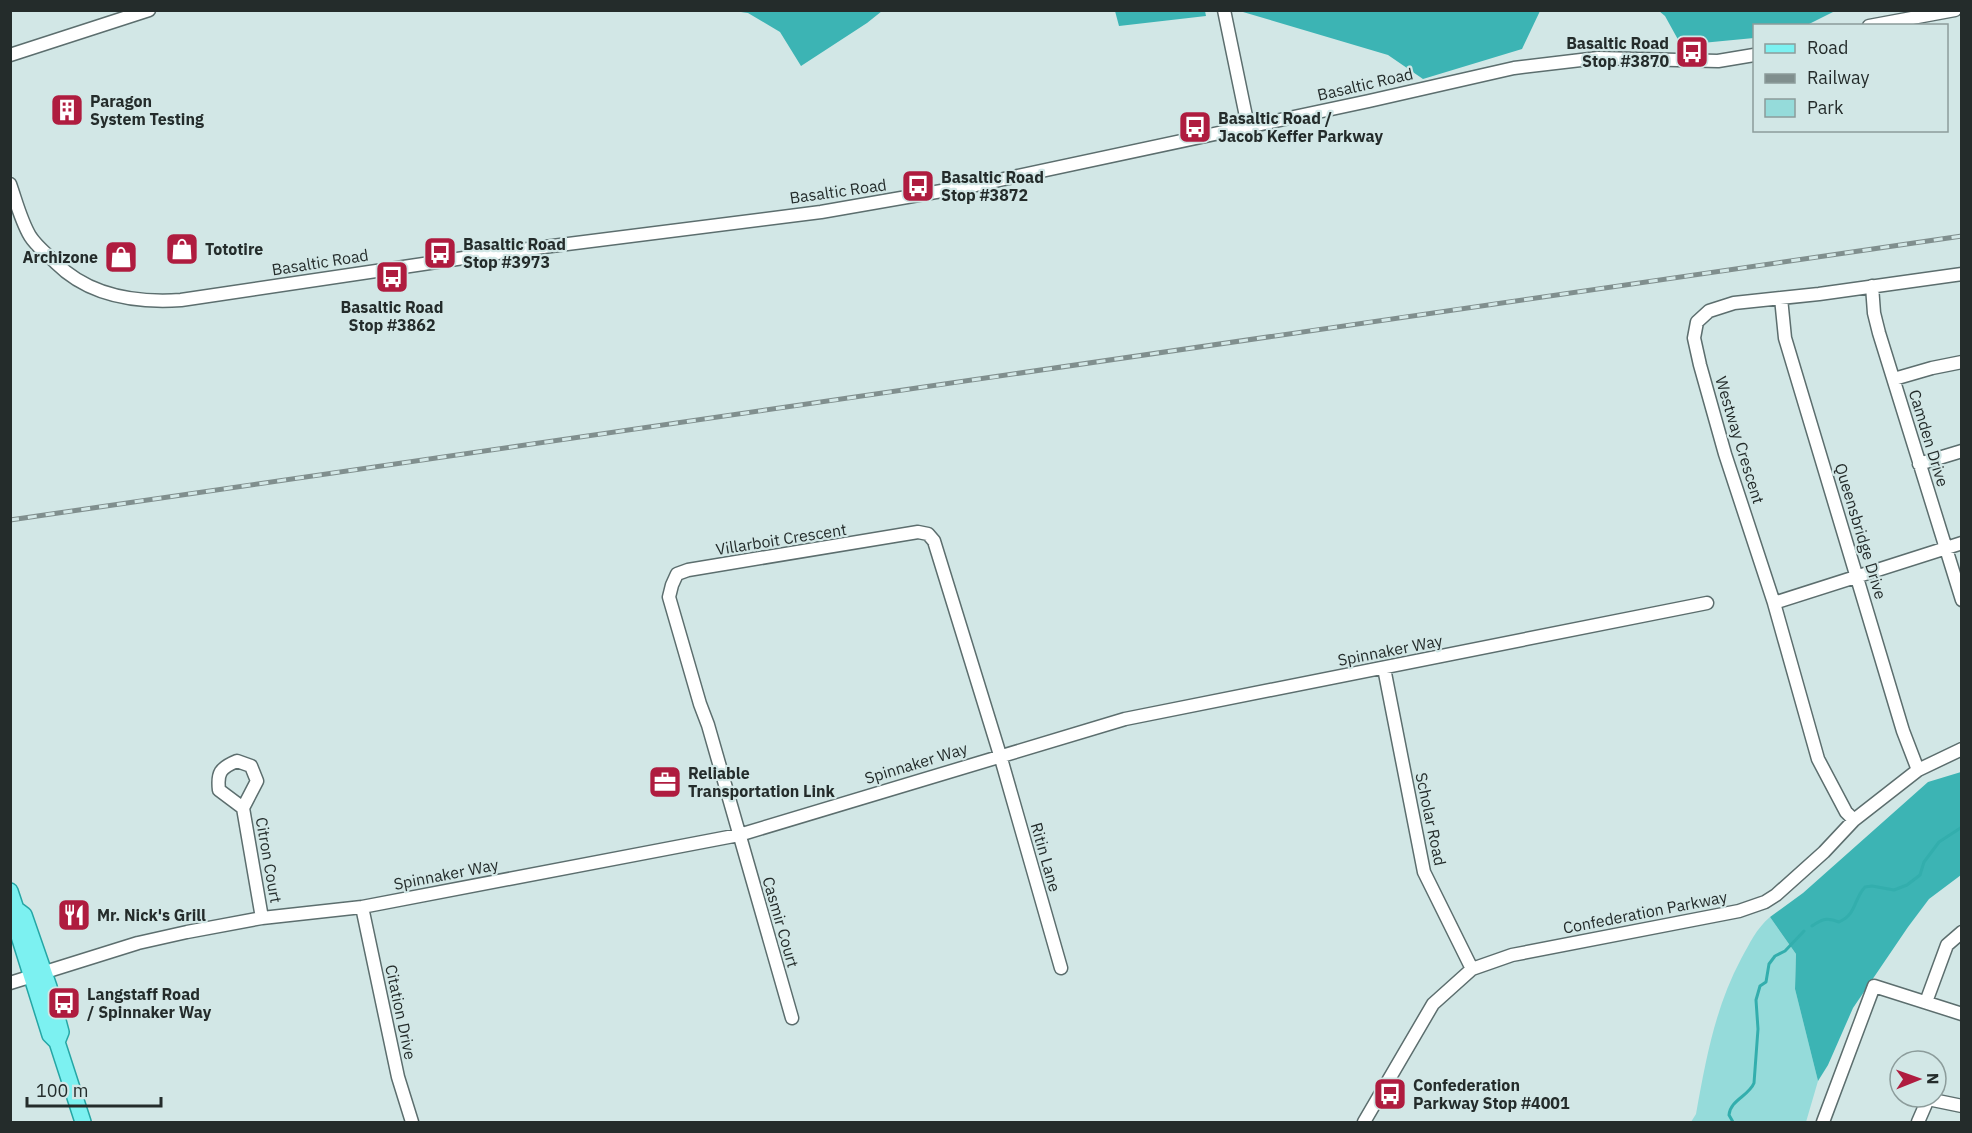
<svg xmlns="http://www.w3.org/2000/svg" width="1972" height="1133" font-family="'IBM Plex Sans',sans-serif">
	<rect width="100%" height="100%" fill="#d2e7e6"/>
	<path fill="#95dbda" d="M1770 917 1796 954 1795 989 1818 1081 1806 1122H1691L1696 1114C1706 1059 1715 1008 1741 959 1750 943 1756 929 1770 917Z"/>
	<path fill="#3cb4b4" d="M734 11 882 10V11L867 23 801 66 780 32 748 13Z
		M1115 11H1205L1206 16 1119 26Z
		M1243 11V10L1540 11 1522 49 1423 79 1388 55 1243 12Z
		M1659 11H1835L1807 25 1754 26V38L1681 45 1665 16Z
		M1961 772V875L1929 899 1908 927 1853 1008 1828 1065 1818 1081 1795 989 1796 954 1770 917 1803 893 1928 782Z"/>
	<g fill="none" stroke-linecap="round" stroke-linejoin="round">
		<path stroke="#33aead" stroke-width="3" d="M1812 926C1822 919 1827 917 1839 922 1857 914 1853 900 1865 887L1872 886 1894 890 1907 885 1920 875 1924 862 1939 842 1962 827
			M1733 1122 1729 1115C1730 1100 1749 1096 1754 1083L1758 1029 1756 1000 1760 986 1766 982 1769 964 1775 956 1785 951 1804 931"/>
		<g stroke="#5c6e6e" stroke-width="15">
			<path id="minor" d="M1224 10 1248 126
				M1869 26 1955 10
				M10 55 149 10
				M10 184C16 201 21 221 30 236 37 247 47 254 56 263 89 296 136 303 181 300L504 252 821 212 976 185 1369 101 1514 68 1598 58 1718 61 1754 55
				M1872 286 1874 313 1879 333 1962 600
				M1781 298 1785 338 1903 731 1918 770
				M1894 379 1932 368 1962 362
				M1919 464 1962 451
				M1774 603 1962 543
				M1384 668 1424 872 1472 969
				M243 808 219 790C217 773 220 768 237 761L251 766 257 781 243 808 262 918
				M1854 820 1846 812 1818 759 1774 603 1725 454 1700 365 1694 338 1697 322 1709 311 1734 303 1819 294 1962 274
				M362 907 398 1077 412 1122
				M10 983 138 943 187 932 262 918 362 907 739 835 1125 719 1707 603
				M1926 1002 1947 945 1962 932
				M792 1018 708 725 700 704 669 597 672 585 677 574 688 570 918 532 928 534 934 541 1000 755 1061 968
				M1364 1122 1433 1004 1472 969 1512 955 1739 911 1765 902 1776 895 1824 852 1854 820 1918 770 1962 749
				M1823 1122 1874 986 1962 1014
				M1918 1122 1928 1099 1962 1106"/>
		</g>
		<g stroke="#25a6a5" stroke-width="18">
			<path id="major" d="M10 891 16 909 13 917 50 1035 57 1042 83 1122
				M16 909 24 915 49 987 61 1032 57 1042"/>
		</g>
		<use href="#minor" stroke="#fff" stroke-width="12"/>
		<use href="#major" stroke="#7cf1f1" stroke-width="15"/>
		<g stroke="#808f8e" stroke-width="5">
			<path id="rail" d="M10 520 1962 236"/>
		</g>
		<use href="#rail" stroke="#d2e7e6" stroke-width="3" stroke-dasharray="9" stroke-linecap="butt"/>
	</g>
	<defs>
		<g id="bus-square" transform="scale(1.725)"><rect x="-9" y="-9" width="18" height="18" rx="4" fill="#af1c3f" stroke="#d2e7e6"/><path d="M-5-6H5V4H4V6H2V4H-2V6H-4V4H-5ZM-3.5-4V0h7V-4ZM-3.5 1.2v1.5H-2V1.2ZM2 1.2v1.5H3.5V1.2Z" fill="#fff"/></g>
		<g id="building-square" transform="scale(1.725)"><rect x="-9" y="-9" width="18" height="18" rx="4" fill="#af1c3f" stroke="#d2e7e6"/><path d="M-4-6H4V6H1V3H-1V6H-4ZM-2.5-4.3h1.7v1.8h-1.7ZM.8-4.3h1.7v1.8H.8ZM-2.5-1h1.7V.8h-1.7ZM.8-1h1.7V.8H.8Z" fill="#fff"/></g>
		<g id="shop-square" transform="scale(1.725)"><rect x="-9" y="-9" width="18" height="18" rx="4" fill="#af1c3f" stroke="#d2e7e6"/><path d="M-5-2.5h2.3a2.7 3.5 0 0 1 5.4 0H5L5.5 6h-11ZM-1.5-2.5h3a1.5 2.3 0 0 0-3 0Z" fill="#fff"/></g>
		<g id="office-square" transform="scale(1.725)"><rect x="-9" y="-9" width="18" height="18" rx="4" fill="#af1c3f" stroke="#d2e7e6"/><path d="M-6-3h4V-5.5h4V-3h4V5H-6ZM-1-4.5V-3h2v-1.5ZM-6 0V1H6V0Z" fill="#fff"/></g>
		<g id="restaurant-square" transform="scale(1.725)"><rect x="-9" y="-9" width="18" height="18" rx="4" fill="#af1c3f" stroke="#d2e7e6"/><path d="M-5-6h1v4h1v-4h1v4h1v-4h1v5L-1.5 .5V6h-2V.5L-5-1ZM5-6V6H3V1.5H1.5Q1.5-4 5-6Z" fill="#fff"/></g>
	</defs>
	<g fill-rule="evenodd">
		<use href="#bus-square" x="1692" y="52"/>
		<use href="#building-square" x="67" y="110"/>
		<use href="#bus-square" x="1195" y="127"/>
		<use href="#bus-square" x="918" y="186"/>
		<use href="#shop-square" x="182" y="249"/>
		<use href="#bus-square" x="440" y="253"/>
		<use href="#shop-square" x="121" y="257"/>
		<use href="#bus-square" x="392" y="277"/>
		<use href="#office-square" x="665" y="782"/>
		<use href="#restaurant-square" x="74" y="915"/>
		<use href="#bus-square" x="64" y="1003"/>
		<use href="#bus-square" x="1390" y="1094"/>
	</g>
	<g text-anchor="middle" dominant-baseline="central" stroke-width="4.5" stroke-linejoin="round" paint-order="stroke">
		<g font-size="16" font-weight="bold" fill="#242c2b" stroke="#d2e7e6" text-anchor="start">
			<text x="1669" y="43" text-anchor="end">Basaltic Road<tspan x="1669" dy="18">Stop #3870</tspan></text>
			<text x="90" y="101">Paragon<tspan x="90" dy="18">System Testing</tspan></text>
			<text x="1218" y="118">Basaltic Road /<tspan x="1218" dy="18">Jacob Keffer Parkway</tspan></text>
			<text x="941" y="177">Basaltic Road<tspan x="941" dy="18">Stop #3872</tspan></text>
			<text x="463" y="244">Basaltic Road<tspan x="463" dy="18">Stop #3973</tspan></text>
			<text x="205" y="249">Tototire</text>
			<text x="98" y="257" text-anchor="end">Archizone</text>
			<text x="392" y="307" text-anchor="middle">Basaltic Road<tspan x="392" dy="18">Stop #3862</tspan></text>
			<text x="688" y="773">Reliable<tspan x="688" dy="18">Transportation Link</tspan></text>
			<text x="97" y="915">Mr. Nick's Grill</text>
			<text x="87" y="994">Langstaff Road<tspan x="87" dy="18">/ Spinnaker Way</tspan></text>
			<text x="1413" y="1085">Confederation<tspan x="1413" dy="18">Parkway Stop #4001</tspan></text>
		</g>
		<g font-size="16" fill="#242c2b" stroke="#d2e7e6">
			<text transform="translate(1365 84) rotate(-13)">Basaltic Road</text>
			<text transform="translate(838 191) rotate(-8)">Basaltic Road</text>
			<text transform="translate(320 262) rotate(-9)">Basaltic Road</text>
			<text transform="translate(1929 438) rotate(73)">Camden Drive</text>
			<text transform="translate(1740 440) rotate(73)">Westway Crescent</text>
			<text transform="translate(1861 531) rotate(73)">Queensbridge Drive</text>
			<text transform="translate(781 539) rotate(-9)">Villarboit Crescent</text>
			<text transform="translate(1390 650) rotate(-11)">Spinnaker Way</text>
			<text transform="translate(916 763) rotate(-17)">Spinnaker Way</text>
			<text transform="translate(1431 819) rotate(78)">Scholar Road</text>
			<text transform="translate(1046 857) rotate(74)">Ritin Lane</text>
			<text transform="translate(269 860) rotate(80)">Citron Court</text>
			<text transform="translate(446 874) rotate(-11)">Spinnaker Way</text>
			<text transform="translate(1645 912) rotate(-11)">Confederation Parkway</text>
			<text transform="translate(781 922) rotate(74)">Casmir Court</text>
			<text transform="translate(401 1012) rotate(78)">Citation Drive</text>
		</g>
	</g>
	<rect width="1972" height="1133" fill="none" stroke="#242c2b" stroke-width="24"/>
	<rect x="1753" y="24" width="195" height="108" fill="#d2e7e6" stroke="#8c9c9b" stroke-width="1.5"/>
	<rect x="1765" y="44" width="30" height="9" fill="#7cf1f1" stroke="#8c9c9b" stroke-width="1.5"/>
	<text x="1807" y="54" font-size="18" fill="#242c2b">Road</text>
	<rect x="1765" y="74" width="30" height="9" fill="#808f8e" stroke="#8c9c9b" stroke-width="1.5"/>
	<text x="1807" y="84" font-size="18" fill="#242c2b">Railway</text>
	<rect x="1765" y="99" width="30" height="18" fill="#95dbda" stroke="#8c9c9b" stroke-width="1.5"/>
	<text x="1807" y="114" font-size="18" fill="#242c2b">Park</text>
	<g transform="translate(1918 1079) rotate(89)"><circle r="28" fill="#d2e7e6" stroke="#8c9c9b" stroke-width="1.5"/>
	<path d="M0-4.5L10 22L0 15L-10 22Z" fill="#af1c3f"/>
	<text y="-9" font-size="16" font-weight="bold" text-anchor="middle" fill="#242c2b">N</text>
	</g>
	<path d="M27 1097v9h134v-9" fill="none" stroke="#242c2b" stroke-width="3"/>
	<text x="36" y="1097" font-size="18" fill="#242c2b" stroke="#d2e7e6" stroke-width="4.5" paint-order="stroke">100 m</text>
</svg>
